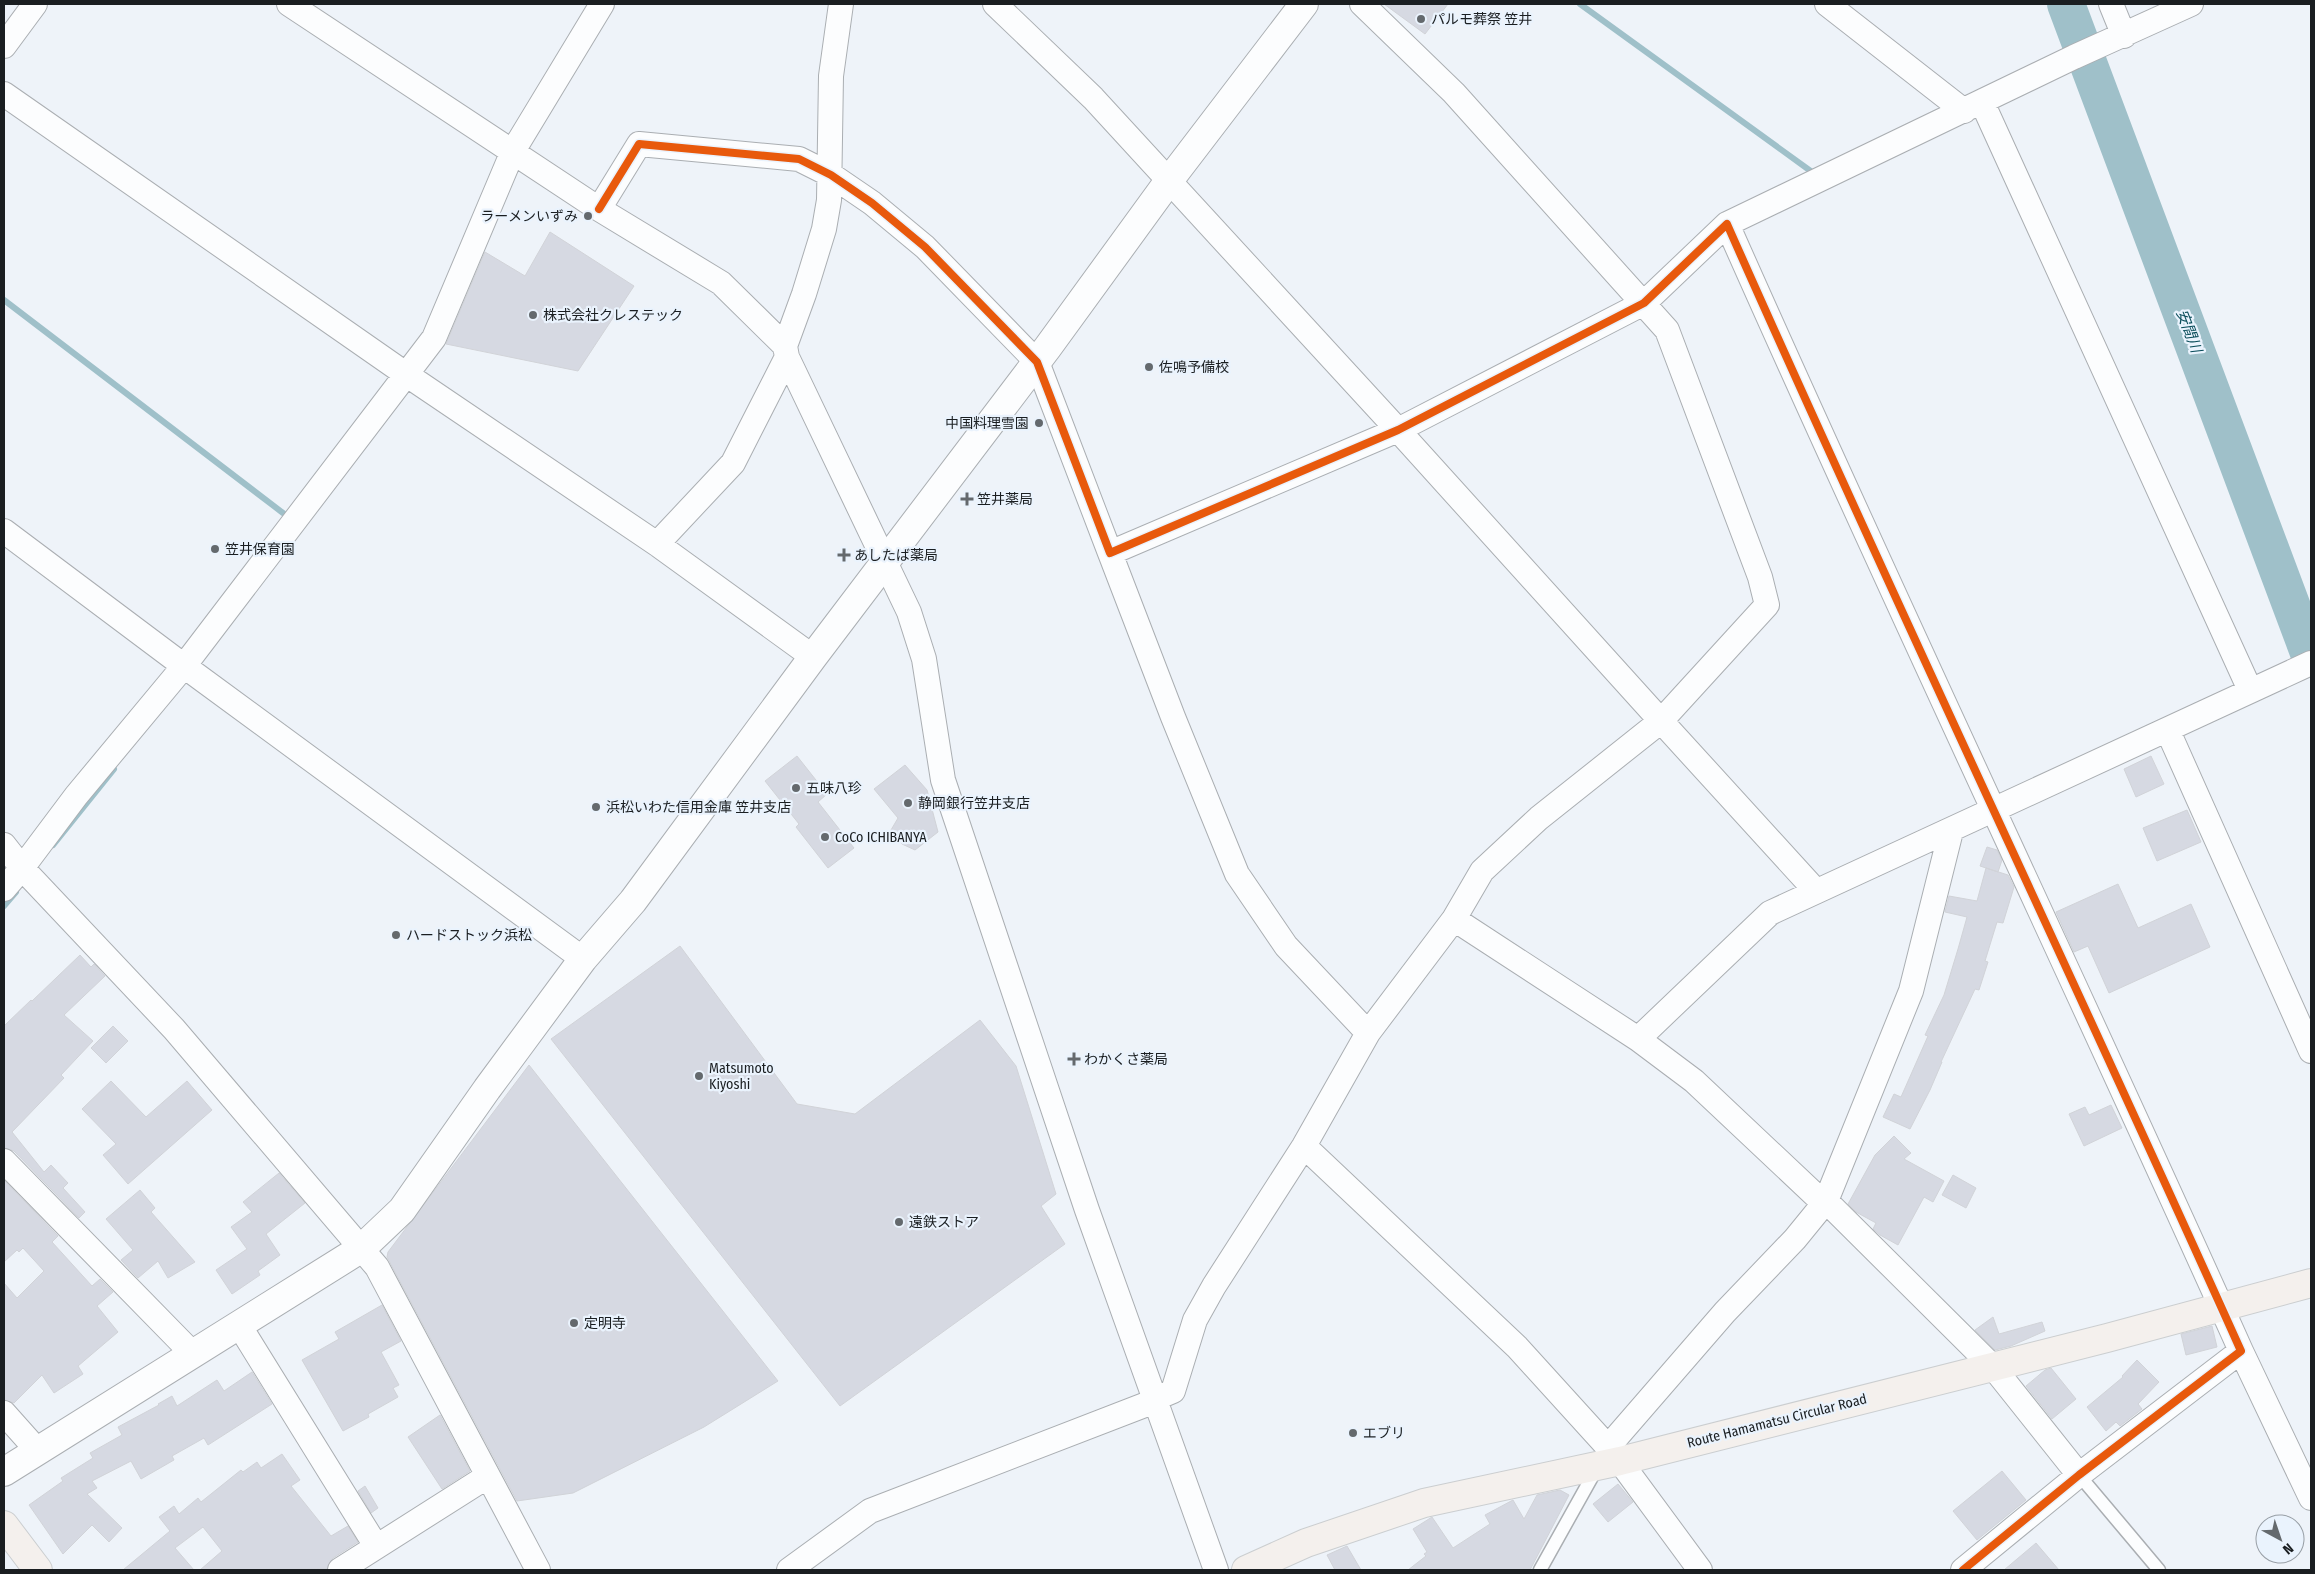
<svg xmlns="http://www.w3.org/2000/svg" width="2315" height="1574" font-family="'Fira Sans Condensed','Noto Sans JP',sans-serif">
	<rect width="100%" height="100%" fill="#eef3f9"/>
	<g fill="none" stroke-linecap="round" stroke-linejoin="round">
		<path stroke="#9fc0c9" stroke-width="6" d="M1580 4 1812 172
			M4 300 283 513
			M53 845 114 769
			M4 906 16 892"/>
		<path stroke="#9fc0c9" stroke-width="38" d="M2066 4 2311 658"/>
	</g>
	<path fill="#d6d9e2" stroke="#d1d3d8" d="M1384 4H1448L1425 34Z
		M550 232 634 286 578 371 446 344 485 252 525 276Z
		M797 756 827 794 818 802 854 848 828 868 796 827 799 824 765 781Z
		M2151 756 2164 784 2136 797 2124 769Z
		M905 765 927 790 938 832 915 850 902 844 891 830 898 818 874 789Z
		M2187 810 2201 842 2157 861 2143 828Z
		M1987 847 1997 850 2002 860 1998 872 1980 866Z
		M1986 868 2008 875 2014 887 2003 923 1997 922 1985 961 1988 962 1979 990 1975 989 1941 1062H1942L1930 1090 1910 1129 1883 1117 1894 1094 1901 1097 1928 1036 1925 1035 1944 995 1958 949 1967 917 1945 912 1949 896 1977 901Z
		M2118 884 2138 928 2191 904 2210 947 2109 993 2088 946 2074 952 2056 912Z
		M680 946 797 1104 855 1114 980 1020 1016 1066 1056 1194 1041 1206 1065 1244 840 1406 551 1039Z
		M80 955 91 967 94 964 105 976 64 1015 93 1041 61 1075 64 1078 12 1132 44 1172 51 1165 68 1183 63 1188 85 1212 79 1218 14 1151 4 1148V1026L31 1000 32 1001Z
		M113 1026 128 1041 106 1063 91 1048Z
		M529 1065 778 1381 704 1427 573 1493 517 1501 387 1257 388 1252Z
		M111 1081 146 1117 187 1081 212 1110 128 1184 103 1155 116 1144 82 1109Z
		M2111 1105 2122 1128 2084 1146 2069 1114 2085 1107 2089 1115Z
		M1894 1136 1911 1153 1904 1159 1944 1181 1933 1202 1924 1197 1898 1245 1880 1235 1873 1229 1876 1223 1856 1212 1848 1204 1875 1155Z
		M279 1173 305 1203 266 1234 280 1255 258 1271 260 1275 232 1294 216 1270 247 1249 231 1227 252 1212 243 1202Z
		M1953 1175 1976 1188 1966 1208 1942 1195Z
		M4 1180 58 1236 52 1242 92 1286 100 1279 113 1292 97 1306 118 1332 78 1366 83 1374 54 1393 42 1375 14 1403 4 1400V1283L17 1298 44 1271 23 1248 19 1252 17 1250 4 1262Z
		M140 1190 155 1208 151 1212 195 1262 168 1278 158 1261 138 1278 121 1260 133 1250 106 1219Z
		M382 1305 401 1341 381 1352 399 1385 393 1388 398 1397 368 1414 369 1417 343 1431 302 1360 339 1339 335 1332Z
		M1993 1317 1999 1334 2042 1322 2045 1331 2011 1346 1995 1350 1975 1330Z
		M2212 1326 2217 1347 2186 1355 2181 1334Z
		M2137 1360 2159 1382 2138 1404 2142 1409 2120 1426 2116 1422 2106 1431 2087 1407 2123 1377 2122 1376Z
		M2051 1368 2076 1399 2052 1419 2026 1386 2045 1370Z
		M252 1372 272 1404 208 1445 204 1438 172 1456 174 1460 141 1479 131 1461 92 1481 97 1488 87 1494 122 1528 109 1542 92 1525 63 1554 29 1505 63 1481 61 1478 93 1458 90 1453 122 1435 118 1427 159 1405 158 1404 172 1396 177 1406 217 1380 224 1391Z
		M440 1415 470 1471 442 1489 408 1437Z
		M282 1454 300 1480 291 1486 331 1536 348 1526 358 1542 333 1558 327 1569 200 1570 222 1551 203 1527 175 1548 194 1570H123L170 1531 159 1517 174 1506 179 1514 198 1498 201 1502 241 1470 243 1472 257 1462 261 1468Z
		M2002 1471 2026 1500 1977 1540 1953 1511Z
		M1618 1484 1633 1502 1608 1522 1593 1504Z
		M365 1486 378 1508 371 1513 358 1491Z
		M1560 1490 1569 1495 1530 1570H1408L1426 1556 1424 1554 1427 1552 1413 1529 1432 1517 1453 1548 1490 1524 1485 1515 1513 1500 1524 1519 1537 1495Z
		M2036 1543 2059 1570H2004Z
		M1347 1546 1361 1570H1335L1327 1555Z"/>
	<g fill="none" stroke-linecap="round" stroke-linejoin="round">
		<g stroke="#aaaeb2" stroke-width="15">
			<path id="lane" d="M2079 1475 2159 1570
				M1540 1570 1597 1468"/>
		</g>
		<g stroke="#aaaeb2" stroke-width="26">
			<path id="street" d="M289 4 599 209 721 283 785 346 787 357 909 612 924 659 943 780 1087 1210 1216 1570
				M995 4 1093 98 1398 430 1661 721 1767 605 1760 577 1667 330 1454 93 1362 4
				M1827 4 1964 111
				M2111 4 2124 36
				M4 46 35 4
				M4 94 407 375 657 544 813 657
				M1982 102 2250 690
				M599 209 639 144 799 159 831 175 872 203 925 247 1037 362 1110 553 1398 430 1644 303 1727 224C1894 602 2072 974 2241 1351L2079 1475 1963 1570
				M1727 224 2074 57 2191 4
				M785 346 804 294 824 229 829 200 831 76 841 4
				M4 531 184 666 583 959
				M657 544 733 463 787 357
				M1110 553 1173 717 1237 874 1286 946 1368 1033 1454 919 1638 1039
				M2168 731 2311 1051
				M4 845 22 868 174 1029 377 1267 538 1570
				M4 889 22 868 76 796 184 666 434 338 513 151 602 4
				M1454 919 1482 871 1539 818 1661 721 1816 891
				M1304 1146 1517 1347 1616 1456 1700 1570
				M4 1161 192 1353
				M239 1325 376 1546
				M2241 1351 2311 1498
				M1154 1399 1173 1391 1195 1320 1214 1286 1304 1146 1368 1033
				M4 1413 37 1450
				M1608 1447 1725 1312 1795 1239 1826 1201 1911 991 1951 831
				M2079 1475 1993 1367 1826 1201 1814 1194 1694 1081 1638 1039 1770 913 2311 663
				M340 1570 488 1476
				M789 1570 870 1511 1155 1401"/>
		</g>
		<g stroke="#aaaeb2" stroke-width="30">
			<path id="secondary" d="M4 1472 362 1248 402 1210 487 1089 583 959 633 901 813 657 1048 347 1168 182 1304 4"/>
		</g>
		<g stroke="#cbced0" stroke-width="30">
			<path id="primary" d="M4 1525 38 1570
				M1246 1570 1306 1543 1424 1503 1620 1461 2107 1338 2311 1283"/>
		</g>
		<use href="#lane" stroke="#fcfdfe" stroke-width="12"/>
		<use href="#street" stroke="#fcfdfe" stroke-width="24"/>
		<use href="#secondary" stroke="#fcfdfe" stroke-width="28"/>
		<use href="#primary" stroke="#f4f0ed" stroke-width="28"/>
		<g stroke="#eaf3fd" stroke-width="11">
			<path id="cycleway" d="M599 209 639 144 799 159 831 175 872 203 925 247 1037 362 1110 553 1398 430 1644 303 1727 224C1894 602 2072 974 2241 1351L2079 1475 1963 1570"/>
		</g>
		<use href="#cycleway" stroke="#e8590c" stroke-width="8"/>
	</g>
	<g fill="#64696d" stroke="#eaf3fd" stroke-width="2">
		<circle cx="1421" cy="19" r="5"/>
		<circle cx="588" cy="216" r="5"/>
		<circle cx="533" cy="315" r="5"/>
		<circle cx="1149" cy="367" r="5"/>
		<circle cx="1039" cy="423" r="5"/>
		<path d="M964.5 491.5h5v5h5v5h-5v5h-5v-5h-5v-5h5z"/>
		<circle cx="215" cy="549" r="5"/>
		<path d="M841.5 547.5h5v5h5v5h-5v5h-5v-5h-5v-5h5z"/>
		<circle cx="796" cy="788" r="5"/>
		<circle cx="908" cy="803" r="5"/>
		<circle cx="596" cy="807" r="5"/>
		<circle cx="825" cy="837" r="5"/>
		<circle cx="396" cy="935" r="5"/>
		<path d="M1071.5 1051.5h5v5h5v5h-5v5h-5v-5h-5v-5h5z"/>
		<circle cx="699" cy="1076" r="5"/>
		<circle cx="899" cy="1222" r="5"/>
		<circle cx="574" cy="1323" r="5"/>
		<circle cx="1353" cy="1433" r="5"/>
	</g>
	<g text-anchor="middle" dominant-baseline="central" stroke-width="4.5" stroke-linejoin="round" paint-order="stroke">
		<g font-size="14" fill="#1a1e21" stroke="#eaf3fd" text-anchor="start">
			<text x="1431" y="19">パルモ葬祭 笠井</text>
			<text x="578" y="216" text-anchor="end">ラーメンいずみ</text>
			<text x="543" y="315">株式会社クレステック</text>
			<text x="1159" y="367">佐鳴予備校</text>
			<text x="1029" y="423" text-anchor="end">中国料理雪園</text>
			<text x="977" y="499">笠井薬局</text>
			<text x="225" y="549">笠井保育園</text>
			<text x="854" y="555">あしたば薬局</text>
			<text x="806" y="788">五味八珍</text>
			<text x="918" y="803">静岡銀行笠井支店</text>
			<text x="606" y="807">浜松いわた信用金庫 笠井支店</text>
			<text x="835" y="837">CoCo ICHIBANYA</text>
			<text x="406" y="935">ハードストック浜松</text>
			<text x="1084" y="1059">わかくさ薬局</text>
			<text x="709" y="1068">Matsumoto<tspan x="709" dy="16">Kiyoshi</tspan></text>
			<text x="909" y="1222">遠鉄ストア</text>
			<text x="584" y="1323">定明寺</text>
			<text x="1363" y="1433">エブリ</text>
		</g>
		<g font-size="14" fill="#1a1e21" stroke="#eaf3fd">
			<text transform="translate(1777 1421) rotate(-14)">Route Hamamatsu Circular Road</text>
		</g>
		<g font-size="15" font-style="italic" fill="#0a4d5a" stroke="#eaf3fd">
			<text transform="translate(2189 331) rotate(69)">安間川</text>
		</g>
	</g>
	<rect width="2315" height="1574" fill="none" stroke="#1a1e21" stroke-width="10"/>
	<g transform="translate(2280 1539) rotate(140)"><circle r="24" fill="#eaf3fd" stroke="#979ea5"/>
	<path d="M0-4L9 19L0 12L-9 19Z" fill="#64696d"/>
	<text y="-8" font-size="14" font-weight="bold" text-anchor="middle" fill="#1a1e21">N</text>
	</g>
</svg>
